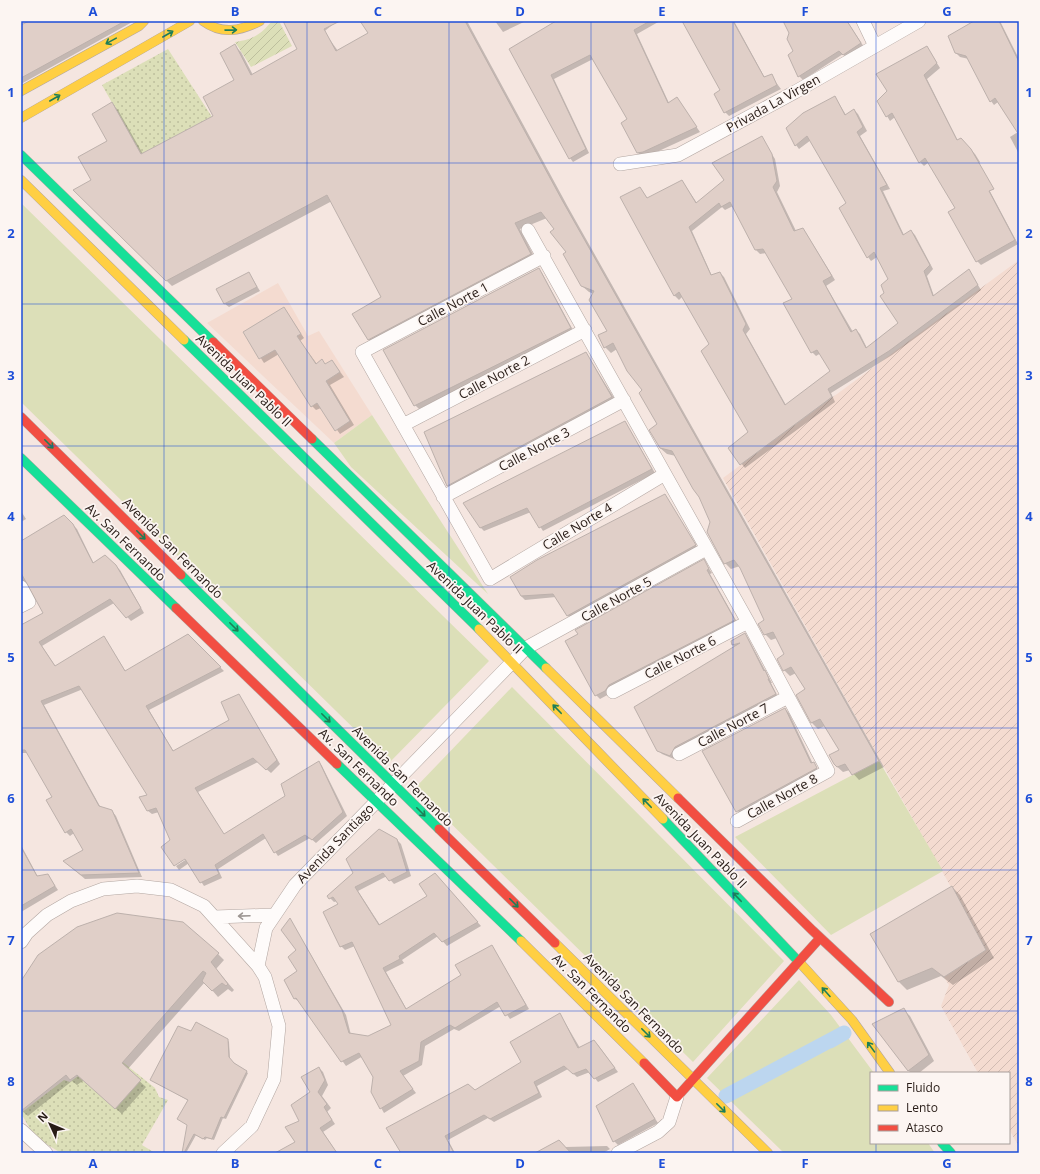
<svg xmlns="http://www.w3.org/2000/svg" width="1040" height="1174" font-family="'Open Sans',sans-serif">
	<defs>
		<pattern id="industrial-furrows" width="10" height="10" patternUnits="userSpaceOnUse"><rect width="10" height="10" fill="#f4dbd0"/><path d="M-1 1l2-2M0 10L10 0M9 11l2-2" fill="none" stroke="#d1bbb2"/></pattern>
		<pattern id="park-dots" width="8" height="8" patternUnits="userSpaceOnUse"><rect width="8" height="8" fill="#dcdfb8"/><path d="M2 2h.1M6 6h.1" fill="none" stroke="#bdbf9d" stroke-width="1.8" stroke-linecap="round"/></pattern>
		<pattern id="garden-furrows" width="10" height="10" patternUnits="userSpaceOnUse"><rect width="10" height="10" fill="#dcdfb8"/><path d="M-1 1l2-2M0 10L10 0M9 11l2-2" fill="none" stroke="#bdbf9d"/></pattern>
	</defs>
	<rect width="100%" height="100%" fill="#f5e6e0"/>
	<path fill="url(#industrial-furrows)" d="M1019 260V1147L1009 1129V1073H978L941 1006 949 985 944 977 986 950 723 478Z"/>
	<path fill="#f4dbd0" d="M278 283 308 336 319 331 372 415 334 443 207 323Z"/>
	<path fill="#dcdfb8" d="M21 203 489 661 389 763 21 402Z
		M372 415 488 594 351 467 334 443Z
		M512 687 784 961 693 1062 415 788Z
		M879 761 943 871 831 935 735 837Z
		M799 980 831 1015 874 1073H871V1143H928L935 1153H784L707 1078Z"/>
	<path fill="url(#park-dots)" d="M168 49 212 117 141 154 102 85Z
		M110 1052 155 1088 159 1097 168 1100 142 1145 155 1153H61L43 1142 30 1129 21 1113 64 1080 70 1082Z"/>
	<path fill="url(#garden-furrows)" d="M272 21H279L292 46 251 67 235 42C254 39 260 35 272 21Z"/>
	<path fill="#0003" fill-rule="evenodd" d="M31 21H134L21 84V27Z
		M325 21 336 22 306 46 328 37 338 51 369 34 362 21H467L568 207 884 767 859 780 850 770 843 772 834 764 840 751 825 726 818 729 812 723 798 696 806 690 796 673 790 676 784 670 785 654 777 638 771 640 765 634 766 620 740 566 731 569 725 563 711 522 700 496 676 456 667 454 660 448 659 424 644 390 617 349 611 353 605 347 608 331 594 294 589 292 582 286 556 229 547 218 520 229 536 260 374 345 368 339 382 298 332 201 172 286 74 190 92 181 108 141 112 104 118 110 143 154 215 117 235 80V46L241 52 253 75 300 48Z
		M495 21H526L503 32Z
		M558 21H660L637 34 669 103 677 99 700 132 648 156 642 157 638 153 628 120 593 59 554 79 589 153 573 162 570 158 510 49Z
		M689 21H734L765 78 771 76 781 89 729 116 725 112 721 90Z
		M784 21H847L864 47 847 59 843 54 803 80 799 76 790 33Z
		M976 21H1000L1019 59V154L1010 137 1018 132 998 102 994 105 991 101 969 59 960 57 956 53Z
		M927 47 940 68 927 79 958 141 961 140 975 154 980 162 976 165 1018 244 981 265 977 261 956 208 929 162 924 166 920 162 895 117 890 121 878 101Z
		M835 97 846 115 854 110 858 114 867 131 860 136 890 189 883 191 904 235 911 231 915 235 933 269 927 276 934 296 969 270 981 290 892 355 831 393 835 402 745 468 729 448 750 432 710 344 683 296 679 300 675 296 622 197 640 188 648 199 682 181 697 203 725 180 761 137 775 159 780 186 777 192 796 231 802 229 806 233 835 280 826 286 853 332 856 330 860 334 867 348 899 323 885 293 890 280 877 257 871 261 868 257 848 203 811 140 799 149 796 145ZM733 206 756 250 760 254 766 253 794 299 812 352 816 356 821 353 832 371 786 405 746 334 750 329 724 277 720 273 712 276 692 231 722 207 725 210Z
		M538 269 542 273 574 332 419 409 415 405Z
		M249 273 260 291 229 307 225 304Z
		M284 308 304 338 300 341 317 364 322 361 326 365 332 361 344 377 330 385 354 425 340 434 321 408 316 410 312 406 279 354 264 363 244 332Z
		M586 353 616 401 451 489 448 485Z
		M625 422 655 473 543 531 531 512 484 531 480 527Z
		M664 495 699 550 571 620 556 597 525 600 521 596Z
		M21 511 26 519 21 522Z
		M64 516 77 529 94 564 105 556 120 570 144 613 131 621 114 603 42 646 56 667 104 637 126 672 187 635 224 671 149 710 174 752 231 720 239 695 280 764 271 773 258 762 198 792 224 835 286 797 319 762 322 766 347 816 316 843 310 838 278 856 266 838 218 869 222 878 204 886 189 863 179 870 176 866 190 857 171 840 159 812 152 814 148 811 149 795 83 689 44 705 101 808 112 811 116 816 142 877 85 879 65 862 84 850 74 833 70 836 66 832 53 797 28 753H21V626L44 613 26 582 21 584V542Z
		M704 561 712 573 710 574 738 624 600 699 596 695Z
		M745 634 748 638 772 683H771L779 699 679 751 674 759 662 754 658 750 735 647 733 645Z
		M785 709 789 713 813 764 820 772 741 816 703 751Z
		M397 840 401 844 411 876 394 884 387 876 358 891 380 925 428 897 438 878 481 926 447 946 438 936 402 960 404 963 386 972 407 1010 462 975 492 946 529 1009 510 1019 501 1006 459 1031 454 1029 425 1046 422 1065 403 1076 416 1093 384 1113 372 1092 374 1077 363 1056 346 1066 300 1002 295 999 285 980 298 971 297 950 290 919 346 1015 351 1035 368 1037 392 1026 355 946 345 950 341 946 339 904 337 901 334 902 330 898Z
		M21 845 38 877 48 875 58 890 21 912Z
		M952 887 960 895 994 958 953 985 941 976 907 990 899 982Z
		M218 954 224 960 216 969 234 990 232 992 228 989 218 997 205 982 127 1070 146 1087 122 1114 84 1080 77 1085 72 1081 28 1116 22 1111 21 982Z
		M903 1009 910 1016 934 1061 919 1073H911L908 1070Z
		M560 1014 580 1048 598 1045 618 1072 598 1082 590 1072 577 1077 568 1069 537 1086 542 1097 494 1122 488 1118 448 1140 455 1153H403L475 1091 522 1063Z
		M191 1032 227 1040 229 1042 230 1060 248 1073 226 1119 223 1118 214 1140 207 1138 205 1140 196 1135 186 1153H183L188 1125 189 1101 153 1081Z
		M319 1068 323 1072 328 1085 322 1096 331 1108 327 1112 335 1124 323 1132 337 1153H287L296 1142 300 1121Z
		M633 1085 658 1123 618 1145 614 1141Z
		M607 1146 610 1149 603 1153H537L565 1147Z"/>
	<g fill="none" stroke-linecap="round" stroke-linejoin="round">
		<path stroke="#bcd6ef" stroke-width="15" d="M726 1096 844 1033 830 1041"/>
	</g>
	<path fill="#e0cfc8" stroke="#bdb1ac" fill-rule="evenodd" d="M29 21H125L21 78V25Z
		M283 21H340L324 29 336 51 368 33 360 21H465L562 200 879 761 852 775 845 764 837 767 834 764 829 755 839 750 820 719 811 723 796 695 805 689 791 667 783 671 777 659 784 654 773 632 764 635 758 624 764 620 740 568 734 560 724 564 707 532 710 522 699 497 693 489 672 451 660 448 649 430 657 424 639 393 642 390 627 371 613 343 604 348 598 335 607 331 589 300 594 291 581 286 563 254 566 252 550 232 554 229 541 212 515 223 531 254 368 340 352 314 381 297 327 195 166 281 73 190 91 180 78 157 107 141 92 114 112 102 141 154 213 116 203 97 234 80 220 53 235 44 251 75 297 49Z
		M556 21H650L634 30 668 103 677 97 697 127 643 152 637 153 621 123 627 119 590 55 551 75 586 149 569 159 509 49Z
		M682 21H733L764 77 772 74 777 85 724 113 714 94 720 90Z
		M783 21H847L861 43 843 55 839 51 798 77 788 55 793 51 787 39 789 33Z
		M974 21H999L1019 62V135L995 98 990 102 966 56 955 53 948 36Z
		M927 46 937 63 924 75 957 140 961 138 971 149 994 189 989 191 1015 240 976 262 948 212 955 208 925 158 919 163 892 113 886 117 877 101 887 91 876 74Z
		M835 96 845 115 854 109 863 127 857 132 887 185 880 188 903 235 911 230 930 265 924 271 933 296 969 269 978 285 889 351 828 389 832 397 740 465 728 448 748 432 701 351 709 344 679 292 674 296 620 197 640 187 647 198 682 180 696 203 724 180 712 163 762 136 772 154 777 181 773 187 794 231 803 228 832 276 823 281 851 332 856 329 866 348 898 323 880 296 884 293 881 285 888 279 874 252 867 258 839 208 846 203 807 136 795 146 786 128 803 113ZM730 202 755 250 763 249 792 299 783 303 811 353 817 350 830 371 785 405 743 330 746 324 720 272 711 275 689 227 719 203 721 207Z
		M539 268 571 328 414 406 383 350Z
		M249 272 257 287 224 304 216 289Z
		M284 307 301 334 297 336 316 364 322 359 325 364 332 360 340 372 326 381 350 421 335 431 317 403 311 407 275 350 259 359 243 332Z
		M586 352 612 397 447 486 424 432Z
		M625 421 652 469 539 528 527 508 480 528 463 503Z
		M665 494 696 545 567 616 553 594 521 596 510 577 537 560Z
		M64 515 73 524 93 563 105 555 116 565 141 608 126 618 110 599 39 642 55 666 104 636 125 671 188 634 221 667 146 706 173 751 229 720 221 702 239 694 277 760 266 770 253 758 195 788 224 834 285 796 281 784 319 761 343 812 312 840 305 835 274 853 263 834 215 865 219 874 200 883 185 859 174 866 161 847 170 840 156 808 147 811 139 797 147 795 79 686 41 701 99 806 112 810 139 873 81 875 63 861 83 850 71 829 65 833 46 800 52 797 25 750H21V625L43 613 21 573V541Z
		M704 559 709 569 707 570 735 620 609 685 605 691 595 696 565 641 578 634 575 630Z
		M745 633 764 671 765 670 769 679H768L776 694 675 747 670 756 657 751 634 707 740 643 732 645 731 641Z
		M785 708 811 763 814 762 817 768 736 812 702 751Z
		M379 829 397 839 407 872 389 881 383 873 355 887 379 925 427 896 419 884 435 873 478 922 442 942 434 933 399 956 400 959 383 968 406 1009 461 975 455 965 492 945 526 1005 505 1016 497 1002 455 1028 450 1025 421 1042 419 1061 400 1071 413 1089 380 1109 371 1092 373 1077 359 1053 341 1062 296 998 294 999 284 980 297 971 288 957 296 950 281 930 290 918 342 1010 349 1033 368 1036 391 1025 352 942 340 947 323 912 338 904 333 897 329 899 327 896 353 873 346 859Z
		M21 847 37 876 48 874 55 886 21 906Z
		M952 886 986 950 944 977 932 968 898 982 870 934Z
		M117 913 183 922 219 953 211 962 228 984 226 986 222 983 212 991 202 981 206 973 203 971 122 1063 141 1080 115 1109 77 1075 70 1080 66 1075 21 1111V981L38 955 77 927Z
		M904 1008 929 1055 908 1071 872 1024Z
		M560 1013 578 1048 594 1040 615 1068 594 1079 586 1069 573 1074 564 1066 534 1082 539 1093 490 1119 484 1115 445 1136 454 1153H401L386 1128 468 1084 475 1090 521 1062 510 1042Z
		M196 1022 228 1039 229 1057 234 1063 247 1071 224 1118 221 1117 212 1139 205 1137 203 1139 194 1134 184 1153H182L187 1125 177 1119 188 1100 150 1080 178 1026 191 1031Z
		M319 1067 325 1080 318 1092 327 1104 324 1107 332 1120 320 1128 337 1153H275L295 1142 285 1127 299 1121 291 1105 310 1092 301 1077Z
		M633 1083 655 1119 613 1142 596 1106Z
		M559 1140 571 1153H535Z"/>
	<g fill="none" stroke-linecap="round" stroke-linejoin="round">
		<g stroke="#b2a6a1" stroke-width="14">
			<path id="street" d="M863 21 875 46
				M620 164 678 155 795 92 919 21
				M528 230 748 622 828 771 737 821
				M544 256 362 352 490 579 665 474
				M403 425 585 330
				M443 497 624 400
				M21 587 29 602 21 606
				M613 692 748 622
				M679 754 788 697
				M215 917 273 915
				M21 942 27 933 47 915 71 901 103 889 137 886 171 890 204 906 258 966 265 977 279 1026 274 1079 252 1126 223 1153
				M258 966 266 928 295 885 526 648 706 549
				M21 1130 46 1153
				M618 1153 658 1132 669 1122 677 1097"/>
		</g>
		<g stroke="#b2a6a1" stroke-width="10">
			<path id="fast" d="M21 155 213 342
				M184 340 479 629
				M312 439 546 668
				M21 458 176 608
				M181 575 439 829
				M337 764 521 941
				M663 819 801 964
				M942 1143 951 1153"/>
		</g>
		<g stroke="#b2a6a1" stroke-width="10">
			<path id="slow" d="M203 21C222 35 240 31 260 21
				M21 91 139 26 144 21
				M21 118 190 21
				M21 180 184 340
				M479 629 663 819
				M546 668 678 798
				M521 941 644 1063
				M555 943 768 1153
				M801 964 852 1020 890 1073"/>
		</g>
		<g stroke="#b2a6a1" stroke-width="10">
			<path id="jam" d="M213 342 312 439
				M21 417 181 575
				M176 608 337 764
				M678 798 812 930 889 1002
				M439 829 555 943
				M644 1063 677 1097 820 938"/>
		</g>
		<use href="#street" stroke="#fefbfa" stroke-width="13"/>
		<use href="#fast" stroke="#16e098" stroke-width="9"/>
		<use href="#slow" stroke="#ffcf43" stroke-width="9"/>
		<use href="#jam" stroke="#f24e42" stroke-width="9"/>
	</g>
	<defs><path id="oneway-shaft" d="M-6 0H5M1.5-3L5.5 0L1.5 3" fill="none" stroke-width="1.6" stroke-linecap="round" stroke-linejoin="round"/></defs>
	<g stroke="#1e7e57">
		<use href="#oneway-shaft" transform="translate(231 30) rotate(-1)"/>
		<use href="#oneway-shaft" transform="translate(168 34) rotate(-30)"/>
		<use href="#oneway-shaft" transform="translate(111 41) rotate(151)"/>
		<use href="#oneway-shaft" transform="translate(55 98) rotate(-30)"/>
		<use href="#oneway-shaft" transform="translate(49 444) rotate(45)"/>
		<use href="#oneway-shaft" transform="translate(141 535) rotate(45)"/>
		<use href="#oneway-shaft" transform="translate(234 627) rotate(45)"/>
		<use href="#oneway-shaft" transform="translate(557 709) rotate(-134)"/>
		<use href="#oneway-shaft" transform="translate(326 718) rotate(45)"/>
		<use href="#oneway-shaft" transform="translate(647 803) rotate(-134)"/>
		<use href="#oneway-shaft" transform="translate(421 812) rotate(45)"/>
		<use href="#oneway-shaft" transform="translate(737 897) rotate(-134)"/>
		<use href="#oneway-shaft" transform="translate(514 903) rotate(45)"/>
		<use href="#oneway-shaft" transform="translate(826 992) rotate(-132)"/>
		<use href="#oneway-shaft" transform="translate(646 1033) rotate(45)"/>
		<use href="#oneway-shaft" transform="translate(871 1047) rotate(-126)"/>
		<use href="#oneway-shaft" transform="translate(721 1108) rotate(45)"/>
	</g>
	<use stroke="#9d9693" href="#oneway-shaft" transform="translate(244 916) rotate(178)"/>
	<path fill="none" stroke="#1d4ed8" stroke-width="1" stroke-opacity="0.55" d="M164 21V1153M307 21V1153M449 21V1153M591 21V1153M733 21V1153M876 21V1073M21 163H1019M21 304H1019M21 446H1019M21 587H1019M21 728H1019M21 870H1019M21 1011H1019M876 1143V1153"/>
	<g text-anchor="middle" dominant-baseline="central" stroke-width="3.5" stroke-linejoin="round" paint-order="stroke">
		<g font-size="13" fill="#271b16" stroke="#fcf5f2">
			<text transform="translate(773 103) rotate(-29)">Privada La Virgen</text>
			<text transform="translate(453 304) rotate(-28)">Calle Norte 1</text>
			<text transform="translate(494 377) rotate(-28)">Calle Norte 2</text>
			<text transform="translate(244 380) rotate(44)">Avenida Juan Pablo II</text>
			<text transform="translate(534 449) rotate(-28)">Calle Norte 3</text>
			<text transform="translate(577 526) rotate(-31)">Calle Norte 4</text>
			<text transform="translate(126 542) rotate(44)">Av. San Fernando</text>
			<text transform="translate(173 548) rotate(45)">Avenida San Fernando</text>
			<text transform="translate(616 599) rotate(-29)">Calle Norte 5</text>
			<text transform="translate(475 607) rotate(44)">Avenida Juan Pablo II</text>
			<text transform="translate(680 657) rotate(-27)">Calle Norte 6</text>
			<text transform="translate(733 725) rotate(-28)">Calle Norte 7</text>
			<text transform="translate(359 767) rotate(44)">Av. San Fernando</text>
			<text transform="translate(403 776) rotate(45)">Avenida San Fernando</text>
			<text transform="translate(782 796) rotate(-29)">Calle Norte 8</text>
			<text transform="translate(701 840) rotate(46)">Avenida Juan Pablo II</text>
			<text transform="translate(335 843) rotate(-46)">Avenida Santiago</text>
			<text transform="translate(592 993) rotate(45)">Av. San Fernando</text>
			<text transform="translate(634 1003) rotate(45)">Avenida San Fernando</text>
		</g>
	</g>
	<rect width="1040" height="1174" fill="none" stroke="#fcf5f2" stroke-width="44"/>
	<rect x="870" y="1072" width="140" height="72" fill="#fcf5f2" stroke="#a79e9a"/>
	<rect x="878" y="1085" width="20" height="6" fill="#16e098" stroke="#a79e9a"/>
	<text x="906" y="1092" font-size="12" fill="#271b16">Fluido</text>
	<rect x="878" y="1105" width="20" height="6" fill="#ffcf43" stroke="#a79e9a"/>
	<text x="906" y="1112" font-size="12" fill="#271b16">Lento</text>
	<rect x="878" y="1125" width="20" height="6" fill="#f24e42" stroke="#a79e9a"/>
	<text x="906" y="1132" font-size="12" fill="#271b16">Atasco</text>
	<g transform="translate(50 1124) rotate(314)" stroke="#fcf5f2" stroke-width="3" paint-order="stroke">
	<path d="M0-3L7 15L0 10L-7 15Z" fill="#271b16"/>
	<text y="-6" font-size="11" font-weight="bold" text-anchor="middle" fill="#271b16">N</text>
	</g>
	<rect x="22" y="22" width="996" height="1130" fill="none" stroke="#1d4ed8" stroke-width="1.5"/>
	<g font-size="13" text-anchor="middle" font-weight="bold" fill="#1d4ed8">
		<text x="93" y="16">A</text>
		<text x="235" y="16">B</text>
		<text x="378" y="16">C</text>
		<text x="520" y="16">D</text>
		<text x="662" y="16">E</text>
		<text x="805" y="16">F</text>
		<text x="947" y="16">G</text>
		<text x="11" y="97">1</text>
		<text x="1029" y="97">1</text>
		<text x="11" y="238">2</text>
		<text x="1029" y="238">2</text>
		<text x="11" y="380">3</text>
		<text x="1029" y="380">3</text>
		<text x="11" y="521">4</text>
		<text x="1029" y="521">4</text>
		<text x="11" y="662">5</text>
		<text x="1029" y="662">5</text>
		<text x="11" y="803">6</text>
		<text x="1029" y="803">6</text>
		<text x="11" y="945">7</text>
		<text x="1029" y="945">7</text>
		<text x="11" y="1086">8</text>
		<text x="1029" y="1086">8</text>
		<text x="93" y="1168">A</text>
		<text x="235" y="1168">B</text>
		<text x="378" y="1168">C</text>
		<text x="520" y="1168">D</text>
		<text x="662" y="1168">E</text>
		<text x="805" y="1168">F</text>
		<text x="947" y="1168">G</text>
	</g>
</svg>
